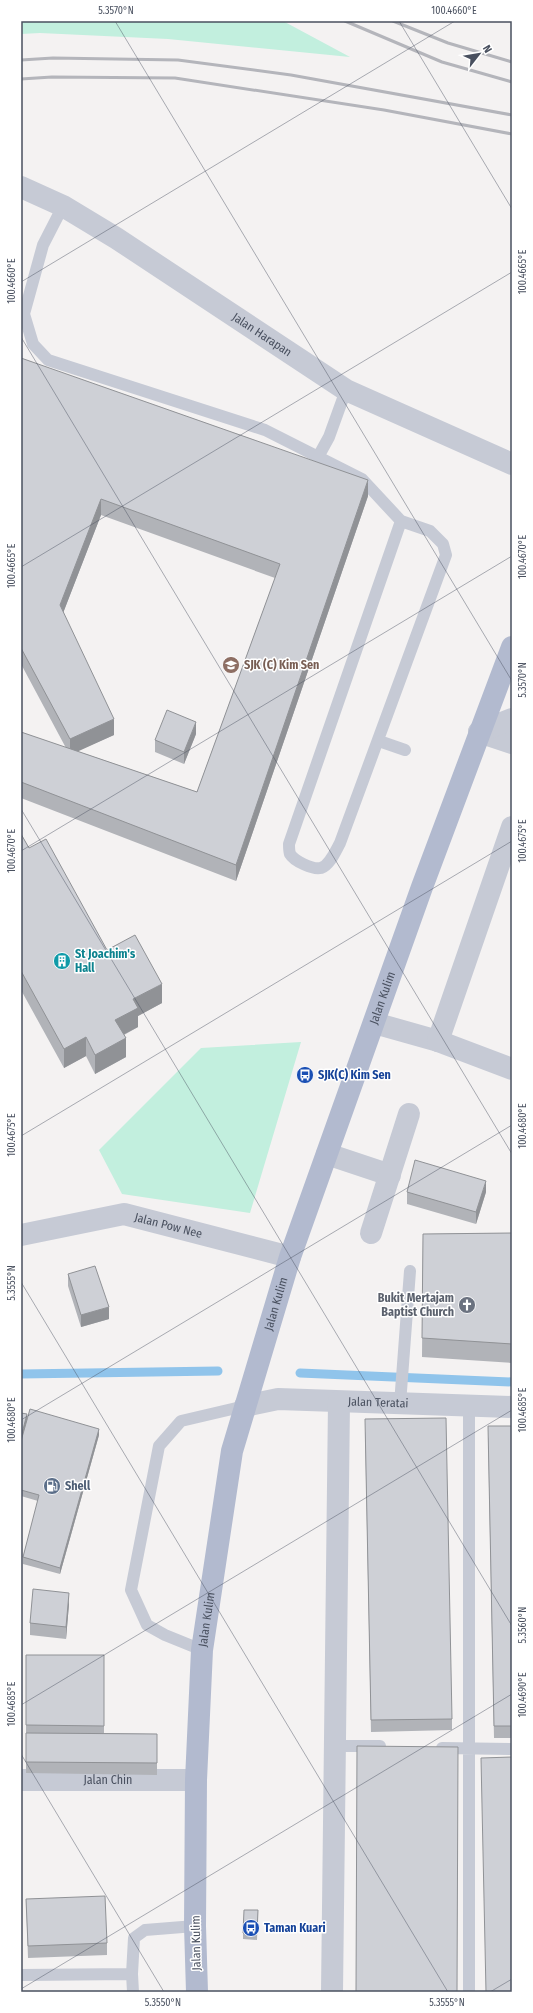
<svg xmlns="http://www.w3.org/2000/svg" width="533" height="2013" font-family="'Fira Sans Condensed',sans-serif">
	<rect width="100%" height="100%" fill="#f4f2f2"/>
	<path fill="#c2efde" d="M21 21H283L350 57 168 39 40 33 21 34Z
		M301 1042 250 1213 122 1194 99 1150 201 1048Z"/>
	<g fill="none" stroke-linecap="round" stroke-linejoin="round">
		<path stroke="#90c4eb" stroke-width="9" d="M300 1373 512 1382
			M21 1374 218 1371"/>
		<path stroke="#c6cad5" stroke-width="12" d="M63 206 43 245 24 314 33 344 48 360 265 430 362 479 401 521 430 531 443 544 446 555 340 843C336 850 330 865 321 868 313 870 294 861 290 854 289 851 289 847 289 844L401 521
			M318 457 329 437 346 390
			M379 741 405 750
			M400 1404 410 1271
			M469 1406V1992
			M202 1650 165 1635 147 1625 131 1590 159 1446 181 1421 245 1406
			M335 1746H380
			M442 1748 512 1749
			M132 1974 133 1992
			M21 1975 132 1974 134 1938 145 1930 195 1926"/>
		<g stroke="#c6cad5" stroke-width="22">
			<path d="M479 732 512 743"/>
			<path d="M374 1023 438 1041 512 1069"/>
			<path d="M438 1041 512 827"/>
			<path d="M327 1154 390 1175"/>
			<path d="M371 1233 409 1114"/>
			<path id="s1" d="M21 1235 124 1214 290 1257"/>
			<path id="s2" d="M245 1406 278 1399 512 1407"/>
			<path id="s3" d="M21 1780H196"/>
			<path d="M332 1992 339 1402"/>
		</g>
		<g stroke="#c6cad5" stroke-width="22">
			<path id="s4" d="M21 187 63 206 116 238 346 390 512 464"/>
			<path d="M479 732 512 719"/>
		</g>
		<path stroke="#b2bacf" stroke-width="22" id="s5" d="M197 1992 195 1926 196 1780 202 1650 232 1451 290 1257 422 887 512 647"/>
		<path stroke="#b4b5bb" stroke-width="3" d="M345 21 442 62 512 82
			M393 21 448 43 512 62
			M21 60 53 58 178 60 291 75 512 115
			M21 79 52 77 175 78 384 110 512 134"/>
	</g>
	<path fill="#b1b3b8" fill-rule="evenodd" d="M21 358 368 496 236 881 21 798V732L66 748 21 664ZM101 515 275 578 197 792 77 751 114 735 63 613Z
		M196 734 184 764 155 752V740Z
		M21 834 29 848 107 950 162 1003 138 1016V1027L124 1035 126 1057 95 1074 86 1056 64 1068 21 990Z
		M512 881V896H511V884Z
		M407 1192H486L476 1224 407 1204Z
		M512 1233V1363L422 1357 423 1234Z
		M68 1274 109 1319 81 1327 68 1286Z
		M21 1413 27 1419 99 1435 60 1574 23 1564V1557L38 1501 21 1496Z
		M512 1426V1738H494L488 1438Z
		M365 1431 452 1719V1730L371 1732Z
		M69 1604 66 1639 30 1635V1623Z
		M26 1655H104V1733L157 1734V1775L26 1773Z
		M26 1899 107 1943V1955L28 1958Z
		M258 1910 257 1940 243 1939V1933Z"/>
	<path fill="#909296" d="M368 480V496L236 881V865Z
		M101 499V515L60 621V605Z
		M114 719V735L70 755V739Z
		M196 722V734L184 764V752Z
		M162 984V1003L138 1016V1027L115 1039V1020L133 999Z
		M86 1037V1056L64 1068V1049Z
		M126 1038V1057L95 1074V1055Z
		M486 1181V1192L476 1224V1212Z
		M109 1307V1319L81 1327V1315Z
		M27 1414V1426L21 1449V1437Z
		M99 1429V1435L60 1574V1568Z
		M69 1593V1604L66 1639V1627Z"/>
	<path fill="#ced0d6" stroke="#909296" d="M21 358 368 480 236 865 21 782V732L197 792 280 564 101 499 60 605 114 719 70 739 21 648Z
		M167 710 196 722 184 752 155 740Z
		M21 834 29 848 46 839 107 950 135 935 162 984 133 999 138 1008 115 1020 126 1038 95 1055 86 1037 64 1049 21 971Z
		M415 1160 486 1181 476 1212 407 1192Z
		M512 1233V1344L422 1338 423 1234Z
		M95 1266 109 1307 81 1315 68 1274Z
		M30 1409 99 1429 60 1568 23 1557 39 1495 21 1490V1441Z
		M21 1413 27 1414 21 1437Z
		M446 1418 452 1719 371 1720 365 1419Z
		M488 1426H512V1726H494Z
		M33 1589 69 1593 66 1627 30 1623Z
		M26 1655H104V1726L26 1725Z
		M26 1733 157 1734V1763L26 1762Z
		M357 1746 458 1747 457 1992H356Z
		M512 1757V1992H486L481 1758Z
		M105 1896 107 1943 28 1946 26 1899Z
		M244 1910H258L257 1933H243Z"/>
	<path fill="none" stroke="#49505f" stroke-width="1" stroke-opacity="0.45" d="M115 21 512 681M399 21 512 209M21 282 455 21M21 337 512 1154M21 567 512 272M21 809 512 1626M21 851 512 556M21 1136 512 841M21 1282 448 1992M21 1420 512 1125M21 1705 512 1410M21 1754 164 1992M21 1989 512 1694M490 1992 512 1979"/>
	<defs>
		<g id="school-disc" transform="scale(0.9)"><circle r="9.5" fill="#8d6e63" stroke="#fff"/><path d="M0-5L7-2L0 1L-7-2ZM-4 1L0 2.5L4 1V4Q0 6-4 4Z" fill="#fff"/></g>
		<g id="building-disc" transform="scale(0.9)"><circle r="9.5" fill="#0f9aa8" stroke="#fff"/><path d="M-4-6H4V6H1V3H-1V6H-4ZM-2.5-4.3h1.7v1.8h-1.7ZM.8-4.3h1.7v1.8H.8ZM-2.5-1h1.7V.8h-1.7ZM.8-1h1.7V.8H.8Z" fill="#fff"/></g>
		<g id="bus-disc" transform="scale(0.9)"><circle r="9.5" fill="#1a4fb4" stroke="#fff"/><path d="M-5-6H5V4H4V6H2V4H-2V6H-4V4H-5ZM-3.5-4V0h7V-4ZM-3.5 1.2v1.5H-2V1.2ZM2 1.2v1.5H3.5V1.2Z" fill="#fff"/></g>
		<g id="church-disc" transform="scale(0.9)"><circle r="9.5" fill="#6b7280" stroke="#fff"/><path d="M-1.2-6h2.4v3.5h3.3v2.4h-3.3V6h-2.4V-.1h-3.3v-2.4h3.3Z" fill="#fff"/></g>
		<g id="fuel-disc" transform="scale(0.9)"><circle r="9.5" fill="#5c6f8a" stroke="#fff"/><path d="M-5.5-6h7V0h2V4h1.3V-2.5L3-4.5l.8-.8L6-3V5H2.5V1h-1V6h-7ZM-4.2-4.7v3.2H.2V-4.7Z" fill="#fff"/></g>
	</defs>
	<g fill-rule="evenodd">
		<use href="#school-disc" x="231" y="665"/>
		<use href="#building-disc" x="62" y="961"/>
		<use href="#bus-disc" x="305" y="1075"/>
		<use href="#church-disc" x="467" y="1305"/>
		<use href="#fuel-disc" x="52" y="1486"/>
		<use href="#bus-disc" x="251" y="1928"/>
	</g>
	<g text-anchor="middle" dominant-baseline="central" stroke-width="3" stroke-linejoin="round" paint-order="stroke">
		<g font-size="12" fill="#49505f" stroke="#fff">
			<text stroke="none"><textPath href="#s4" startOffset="283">Jalan Harapan</textPath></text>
			<text stroke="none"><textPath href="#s5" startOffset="1021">Jalan Kulim</textPath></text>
			<text stroke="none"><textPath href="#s1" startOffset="151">Jalan Pow Nee</textPath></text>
			<text stroke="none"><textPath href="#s5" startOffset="697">Jalan Kulim</textPath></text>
			<text stroke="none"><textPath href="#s2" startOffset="134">Jalan Teratai</textPath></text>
			<text stroke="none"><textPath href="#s5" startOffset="373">Jalan Kulim</textPath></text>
			<text stroke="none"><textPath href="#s3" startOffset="87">Jalan Chin</textPath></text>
			<text transform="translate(196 1943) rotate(-91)">Jalan Kulim</text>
		</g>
		<g font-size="12" font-weight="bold" fill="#785e54" stroke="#fff" text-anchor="start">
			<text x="244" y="665">SJK (C) Kim Sen</text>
		</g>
		<g font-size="12" font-weight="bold" fill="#0d838f" stroke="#fff" text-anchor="start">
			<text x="75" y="954">St Joachim's<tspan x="75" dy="14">Hall</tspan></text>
		</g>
		<g font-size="12" font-weight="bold" fill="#164399" stroke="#fff" text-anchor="start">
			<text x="318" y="1075">SJK(C) Kim Sen</text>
			<text x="264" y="1928">Taman Kuari</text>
		</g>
		<g font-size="12" font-weight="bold" fill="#5b616d" stroke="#fff" text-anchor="end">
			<text x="454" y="1298">Bukit Mertajam<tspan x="454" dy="14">Baptist Church</tspan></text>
		</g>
		<g font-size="12" font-weight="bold" fill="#4e5e75" stroke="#fff" text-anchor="start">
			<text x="65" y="1486">Shell</text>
		</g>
	</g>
	<rect width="533" height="2013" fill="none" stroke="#ffffff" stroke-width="44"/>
	<g transform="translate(479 54) rotate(59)" stroke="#ffffff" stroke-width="3" paint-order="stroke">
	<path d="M0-3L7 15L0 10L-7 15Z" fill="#49505f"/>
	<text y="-6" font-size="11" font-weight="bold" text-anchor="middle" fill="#49505f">N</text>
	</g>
	<rect x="22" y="22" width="489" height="1969" fill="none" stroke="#49505f" stroke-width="1.5"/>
	<g font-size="10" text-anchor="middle" fill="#49505f">
		<text x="116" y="14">5.3570°N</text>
		<text x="454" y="14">100.4660°E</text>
		<text transform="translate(522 272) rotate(-90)" y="4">100.4665°E</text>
		<text transform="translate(11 281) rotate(-90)" y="4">100.4660°E</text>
		<text transform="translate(522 557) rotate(-90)" y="4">100.4670°E</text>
		<text transform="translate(11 566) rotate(-90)" y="4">100.4665°E</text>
		<text transform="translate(522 680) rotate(-90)" y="4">5.3570°N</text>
		<text transform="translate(522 841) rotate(-90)" y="4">100.4675°E</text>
		<text transform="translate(11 851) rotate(-90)" y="4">100.4670°E</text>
		<text transform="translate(522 1126) rotate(-90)" y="4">100.4680°E</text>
		<text transform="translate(11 1135) rotate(-90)" y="4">100.4675°E</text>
		<text transform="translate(11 1283) rotate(-90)" y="4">5.3555°N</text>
		<text transform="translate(522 1410) rotate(-90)" y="4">100.4685°E</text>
		<text transform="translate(11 1420) rotate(-90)" y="4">100.4680°E</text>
		<text transform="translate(522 1625) rotate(-90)" y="4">5.3560°N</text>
		<text transform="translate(522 1695) rotate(-90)" y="4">100.4690°E</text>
		<text transform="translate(11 1704) rotate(-90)" y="4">100.4685°E</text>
		<text x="163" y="2006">5.3550°N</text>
		<text x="447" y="2006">5.3555°N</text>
	</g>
</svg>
